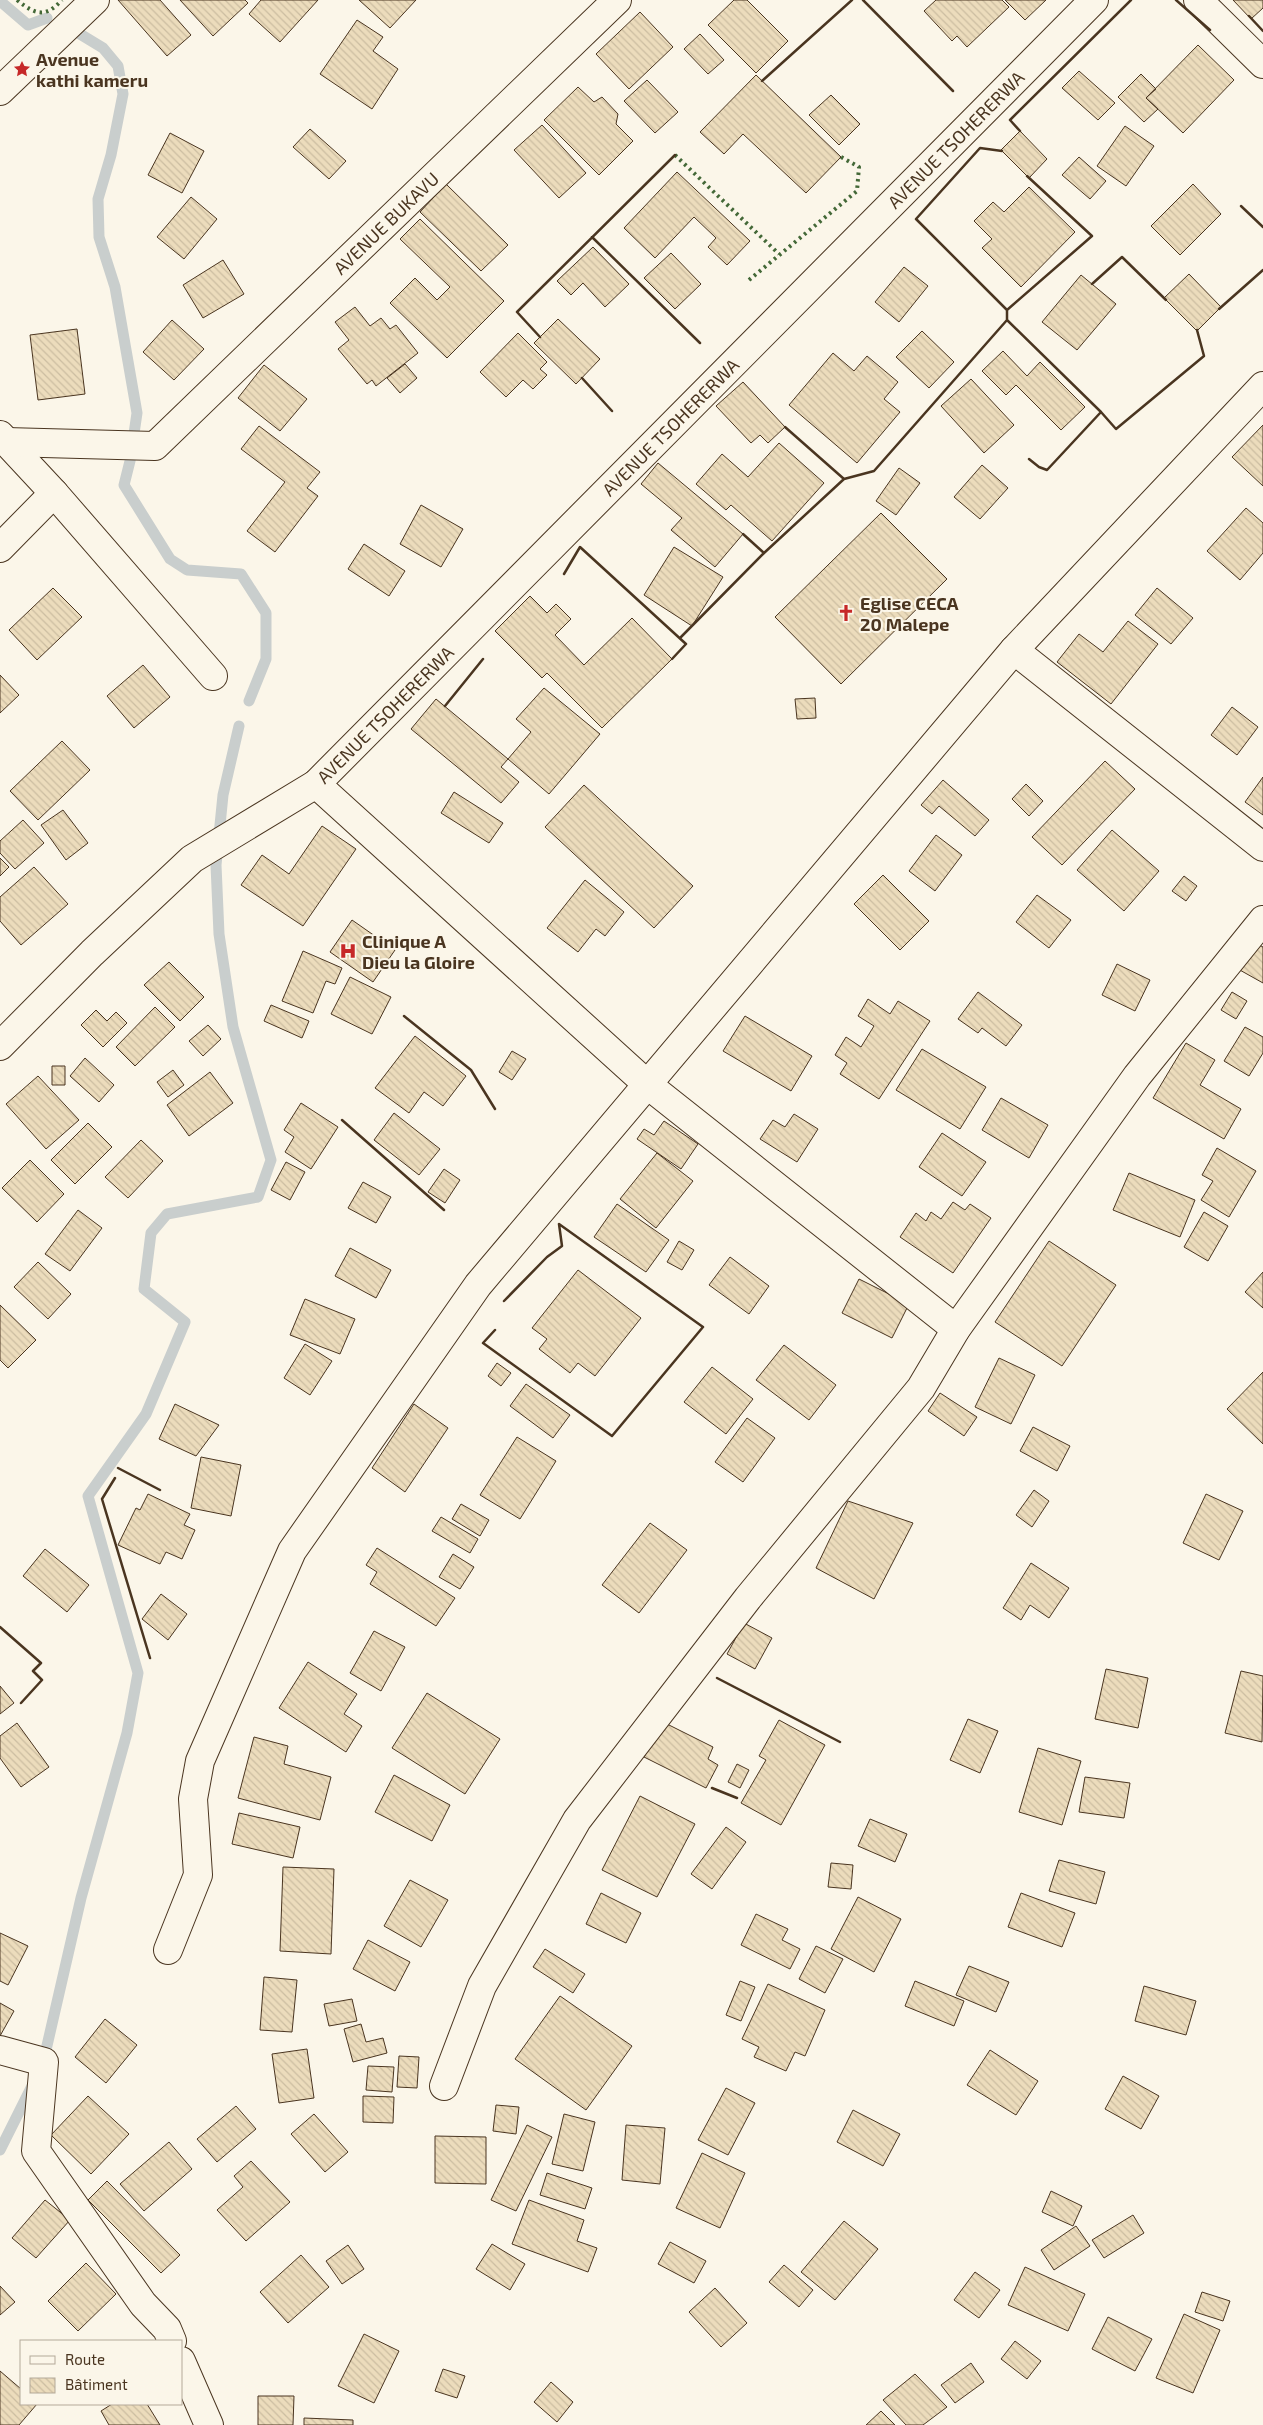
<svg xmlns="http://www.w3.org/2000/svg" width="1263" height="2425" font-family="'Exo 2',sans-serif">
	<defs>
		<pattern id="building-back-hatch" width="6" height="6" patternUnits="userSpaceOnUse" patternTransform="scale(1.25)"><rect width="6" height="6" fill="#ecdcbc"/><path d="M-1 5l2 2M0 0l6 6M5-1l2 2" fill="none" stroke="#ccbda1"/></pattern>
	</defs>
	<rect width="100%" height="100%" fill="#fbf6e9"/>
	<g fill="none" stroke-linecap="round" stroke-linejoin="round">
		<path stroke="#c9cecd" stroke-width="11" d="M0 1 28 25 47 18
			M75 31 103 48 118 66 123 94 111 155 98 199 99 237 115 287 137 413 130 461 124 485 170 559 187 570 241 574 266 613V659L249 701
			M43 2063 81 1898 127 1733 138 1673 88 1496 146 1414 185 1322 144 1289 151 1233 167 1214 258 1197 271 1160 233 1027 219 934 216 865 223 795 239 726
			M0 2150 34 2082"/>
	</g>
	<path fill="url(#building-back-hatch)" stroke="#4a3520" d="M118 0H160L191 35 167 56Z
		M180 0H245L248 3 213 36Z
		M261 0H318L280 42 249 14Z
		M359 0H416L390 28Z
		M734 0H747L788 41 756 73 708 25Z
		M936 0H1002L1009 7 967 47 957 36 952 41 924 11Z
		M1005 0H1046L1025 20Z
		M1233 0H1263V8L1251 19Z
		M640 12 673 47 629 89 596 54Z
		M357 20 383 37 373 51 398 69 372 109 320 74Z
		M700 34 724 60 708 74 684 49Z
		M1198 45 1234 80 1183 133 1146 98Z
		M1079 71 1115 103 1098 120 1062 88Z
		M1141 74 1156 89 1146 98 1158 109 1144 122 1118 97Z
		M756 75 841 157 806 193 743 134 724 154 700 132Z
		M647 80 678 112 655 133 624 101Z
		M578 87 594 102 602 97 618 114 616 124 633 141 599 175 544 120Z
		M831 95 860 124 839 145 809 115Z
		M542 125 586 173 559 198 514 150Z
		M1125 126 1154 146 1126 186 1097 166Z
		M310 129 346 161 329 179 293 147Z
		M1020 131 1047 159 1029 178 1001 150Z
		M170 133 204 151 182 193 148 175Z
		M1079 157 1106 181 1090 199 1062 175Z
		M677 172 750 241 727 265 708 247 716 238 694 217 655 258 624 228Z
		M446 184 508 245 481 271 420 212Z
		M1193 184 1221 214 1180 255 1151 226Z
		M1029 187 1075 232 1021 287 982 248 992 239 974 221 993 202 1004 212Z
		M191 197 217 219 184 259 157 237Z
		M420 219 504 301 447 358 390 303 415 278 437 300 450 287 400 239Z
		M593 247 629 284 605 307 583 283 571 295 557 281Z
		M671 253 701 284 675 309 644 278Z
		M223 260 244 294 203 318 183 285Z
		M904 267 928 286 899 322 875 302Z
		M1189 274 1221 307 1197 331 1164 298Z
		M1081 275 1116 304 1077 350 1042 322Z
		M355 307 370 326 381 318 390 329 396 325 418 353 376 386 372 380 367 384 338 349 349 340 335 322Z
		M558 319 600 359 576 384 534 343Z
		M172 320 204 349 174 380 143 352Z
		M77 329 85 394 38 400 30 335Z
		M922 331 954 362 929 388 896 357Z
		M518 333 547 362 540 369 547 375 533 389 523 380 506 397 480 372Z
		M1003 351 1027 376 1040 362 1085 407 1061 430 1016 385 1006 395 982 371Z
		M833 353 854 371 867 356 898 382 884 399 900 412 857 463 789 405Z
		M405 364 417 378 400 393 387 378Z
		M264 365 307 399 280 431 238 398Z
		M971 379 1014 425 984 453 941 406Z
		M743 382 785 427 768 443 760 435 751 443 716 406Z
		M1263 425V486L1232 457Z
		M259 426 320 472 307 488 318 496 275 552 247 531 285 482 241 449Z
		M779 443 824 483 772 541 731 505 726 510 696 484 722 454 748 477Z
		M658 463 743 534 715 567 671 530 682 518 641 484Z
		M982 465 1008 488 980 519 954 497Z
		M899 468 920 483 896 515 876 501Z
		M421 505 463 529 441 567 400 544Z
		M1246 508 1263 523V553L1240 580 1207 551Z
		M881 513 947 579 841 684 775 617Z
		M364 544 405 571 389 596 348 569Z
		M674 547 723 577 692 626 644 595Z
		M53 588 82 617 37 660 9 630Z
		M1157 588 1193 618 1171 644 1135 615Z
		M530 596 547 613 556 604 571 619 555 635 584 665 632 618 672 659 602 728 547 673 542 678 495 631Z
		M1128 621 1158 644 1111 704 1057 662 1079 634 1103 652Z
		M143 665 170 697 134 728 107 696Z
		M0 675 19 695 0 713Z
		M544 688 600 734 549 794 508 759 531 732 516 719Z
		M815 698 816 718 797 719 795 699Z
		M436 699 508 759 501 767 519 782 501 803 411 729Z
		M1232 707 1258 727 1237 755 1211 735Z
		M62 741 90 770 38 820 10 791Z
		M1105 761 1135 789 1062 865 1032 837Z
		M1263 777V815L1245 802Z
		M943 780 989 820 975 836 939 806 932 814 921 805Z
		M1026 784 1043 801 1029 816 1012 799Z
		M584 785 693 886 654 928 545 827Z
		M454 792 503 823 489 843 441 813Z
		M63 810 88 843 66 860 41 825Z
		M23 820 44 843 15 869 0 853V841Z
		M322 826 356 849 303 926 241 885 262 855 289 874Z
		M1112 830 1159 871 1124 911 1077 870Z
		M936 835 962 855 935 891 909 871Z
		M0 858 9 867 0 876Z
		M34 867 68 904 21 945 0 921V897Z
		M883 875 929 921 900 950 854 904Z
		M1184 876 1197 886 1186 901 1172 891Z
		M585 880 624 912 605 936 596 929 578 952 547 928Z
		M1037 895 1071 920 1049 948 1016 922Z
		M352 920 395 950 373 982 330 952Z
		M1254 942 1263 947V983L1238 969Z
		M303 951 342 968 335 984 326 981 313 1013 282 1001Z
		M169 962 204 997 180 1021 144 985Z
		M1117 964 1150 980 1135 1011 1102 995Z
		M350 977 391 997 372 1034 331 1014Z
		M978 992 1022 1025 1006 1046 982 1028 978 1033 958 1019Z
		M1232 992 1247 1001 1236 1019 1221 1010Z
		M868 999 890 1014 898 1001 930 1021 879 1099 840 1074 847 1063 835 1055 846 1037 861 1047 874 1026 858 1016Z
		M271 1005 309 1021 302 1038 264 1021Z
		M155 1007 175 1027 135 1066 116 1047Z
		M96 1010 107 1021 116 1012 127 1023 103 1047 81 1025Z
		M745 1016 812 1056 791 1091 723 1051Z
		M208 1025 221 1039 203 1056 189 1041Z
		M1245 1027 1263 1037V1053L1249 1076 1224 1061Z
		M415 1036 466 1076 443 1106 424 1092 409 1113 375 1088Z
		M1186 1043 1215 1060 1200 1085 1241 1109 1224 1139 1153 1098Z
		M922 1049 986 1087 960 1129 896 1090Z
		M512 1051 526 1059 512 1080 499 1072Z
		M85 1058 114 1085 99 1102 70 1076Z
		M52 1066H65V1085H52Z
		M173 1070 184 1085 168 1097 157 1082Z
		M210 1072 233 1103 189 1136 167 1105Z
		M38 1076 79 1120 46 1149 6 1104Z
		M1001 1098 1048 1125 1029 1158 982 1130Z
		M301 1103 338 1127 311 1169 285 1152 294 1137 284 1130Z
		M394 1113 440 1149 419 1175 374 1140Z
		M794 1114 818 1129 797 1162 760 1139 773 1120 785 1127Z
		M664 1121 698 1144 681 1169 637 1139 644 1129 654 1135Z
		M88 1123 112 1147 75 1184 51 1160Z
		M942 1133 986 1162 962 1196 919 1167Z
		M141 1140 163 1161 128 1198 105 1177Z
		M1217 1148 1256 1171 1229 1217 1201 1200 1213 1181 1202 1175Z
		M657 1153 693 1181 656 1228 620 1199Z
		M30 1160 64 1194 37 1222 2 1188Z
		M286 1162 305 1172 290 1200 271 1190Z
		M444 1169 460 1180 445 1203 428 1192Z
		M1129 1173 1195 1200 1180 1237 1113 1210Z
		M363 1182 391 1197 376 1223 348 1208Z
		M953 1202 965 1210 970 1204 991 1218 953 1273 900 1237 916 1213 926 1221 931 1212 941 1219Z
		M617 1204 669 1240 646 1272 594 1237Z
		M78 1210 102 1228 70 1271 45 1254Z
		M1204 1212 1228 1226 1208 1261 1184 1247Z
		M679 1241 694 1250 682 1270 667 1262Z
		M1049 1241 1116 1285 1062 1366 995 1322Z
		M350 1248 391 1270 376 1298 335 1276Z
		M730 1257 769 1286 749 1314 709 1285Z
		M38 1262 71 1294 48 1319 14 1287Z
		M578 1270 641 1318 595 1376 578 1363 570 1373 539 1349 547 1339 532 1328Z
		M1263 1272V1308L1245 1292Z
		M859 1279 909 1304 892 1338 842 1313Z
		M305 1299 355 1319 340 1354 290 1335Z
		M0 1305 36 1340 8 1368 0 1360Z
		M305 1344 332 1361 310 1395 284 1378Z
		M784 1345 836 1385 809 1420 756 1380Z
		M999 1358 1035 1375 1011 1424 975 1407Z
		M497 1363 511 1373 501 1386 488 1376Z
		M712 1367 753 1399 726 1434 684 1402Z
		M1263 1372V1444L1227 1409Z
		M526 1384 570 1415 553 1438 510 1406Z
		M940 1393 977 1417 964 1436 928 1411Z
		M175 1404 219 1425 196 1456 159 1439Z
		M414 1404 448 1428 405 1492 372 1468Z
		M747 1418 775 1438 743 1482 715 1462Z
		M1033 1427 1070 1446 1057 1471 1020 1451Z
		M517 1437 556 1461 520 1519 480 1495Z
		M201 1457 241 1465 231 1516 191 1508Z
		M1034 1490 1049 1501 1032 1527 1016 1515Z
		M148 1494 190 1514 184 1525 195 1530 182 1559 166 1552 160 1564 118 1545 136 1508 140 1510Z
		M1206 1494 1243 1511 1219 1560 1183 1543Z
		M848 1501 913 1523 874 1599 816 1568Z
		M461 1504 489 1520 480 1536 452 1519Z
		M441 1517 478 1539 470 1553 432 1531Z
		M650 1523 687 1550 639 1613 602 1585Z
		M377 1548 455 1598 436 1626 370 1584 377 1572 366 1565Z
		M45 1549 89 1585 67 1612 23 1576Z
		M453 1554 474 1567 460 1589 439 1577Z
		M1031 1563 1069 1588 1049 1618 1030 1605 1021 1620 1003 1608Z
		M161 1594 187 1614 168 1640 142 1619Z
		M744 1623 772 1638 755 1669 727 1654Z
		M374 1631 405 1647 381 1691 350 1673Z
		M308 1662 357 1694 344 1714 362 1726 346 1752 279 1708Z
		M1106 1669 1148 1678 1138 1728 1095 1719Z
		M1241 1671 1263 1676 1262 1742 1225 1733Z
		M0 1686 14 1703 0 1714Z
		M427 1693 500 1739 465 1794 392 1748Z
		M968 1719 998 1731 980 1773 950 1760Z
		M779 1720 825 1745 781 1825 741 1803 766 1760 759 1756Z
		M663 1722 713 1747 708 1759 718 1765 706 1788 644 1757Z
		M17 1723 49 1767 21 1787 0 1758V1736Z
		M254 1737 288 1746 284 1764 331 1777 320 1820 238 1798Z
		M1038 1748 1081 1761 1062 1825 1019 1812Z
		M737 1764 749 1770 740 1788 728 1782Z
		M394 1775 450 1805 432 1841 375 1812Z
		M1085 1777 1130 1783 1124 1818 1079 1812Z
		M640 1796 695 1824 657 1897 602 1870Z
		M239 1813 300 1827 293 1858 232 1844Z
		M870 1819 907 1834 895 1862 858 1846Z
		M726 1827 746 1842 712 1889 691 1874Z
		M1059 1860 1105 1872 1096 1904 1049 1891Z
		M831 1863 853 1865 851 1889 828 1887Z
		M283 1867 334 1869 331 1954 280 1951Z
		M410 1880 448 1900 421 1947 384 1926Z
		M601 1893 641 1913 626 1943 586 1924Z
		M1021 1893 1075 1913 1062 1947 1008 1927Z
		M858 1897 901 1919 874 1972 831 1949Z
		M756 1914 788 1929 782 1940 800 1949 790 1969 741 1945Z
		M0 1933 28 1946 8 1985 0 1981Z
		M368 1940 410 1962 395 1991 353 1969Z
		M816 1946 843 1959 825 1993 799 1979Z
		M545 1949 585 1974 573 1993 533 1967Z
		M969 1966 1009 1982 996 2012 956 1995Z
		M264 1977 297 1980 292 2032 260 2030Z
		M740 1981 755 1987 741 2021 726 2015Z
		M915 1981 964 2001 954 2026 905 2006Z
		M768 1984 825 2010 805 2056 795 2052 786 2071 754 2057 759 2047 742 2039Z
		M1144 1986 1196 2001 1186 2035 1135 2021Z
		M560 1996 632 2046 586 2110 515 2059Z
		M352 1999 357 2021 329 2026 324 2004Z
		M0 2003 14 2011 0 2036Z
		M105 2019 137 2045 106 2083 75 2057Z
		M361 2024 366 2042 383 2038 387 2053 353 2062 344 2029Z
		M307 2049 314 2098 279 2103 272 2054Z
		M990 2050 1038 2081 1016 2115 967 2085Z
		M399 2056 419 2057 417 2088 397 2087Z
		M368 2066 394 2067 392 2092 366 2090Z
		M1123 2076 1159 2096 1141 2129 1105 2109Z
		M726 2088 755 2103 728 2155 698 2140Z
		M88 2096 129 2134 91 2174 51 2135Z
		M363 2096 394 2097 393 2123 363 2122Z
		M496 2105 519 2107 516 2134 493 2131Z
		M236 2106 256 2129 217 2162 197 2139Z
		M853 2110 900 2134 883 2166 837 2142Z
		M314 2114 348 2152 325 2172 291 2134Z
		M564 2114 595 2122 583 2171 552 2164Z
		M527 2125 552 2137 516 2211 491 2200Z
		M626 2125 665 2128 660 2184 622 2180Z
		M435 2136 486 2137V2184L435 2183Z
		M169 2142 192 2169 144 2211 120 2184Z
		M702 2153 745 2173 720 2228 676 2208Z
		M251 2161 290 2202 246 2241 217 2210 243 2187 234 2176Z
		M547 2173 592 2188 585 2209 540 2195Z
		M107 2181 180 2255 161 2273 88 2200Z
		M1051 2191 1082 2206 1073 2226 1042 2212Z
		M45 2200 70 2220 36 2258 12 2238Z
		M529 2200 584 2220 577 2241 597 2248 588 2272 512 2244Z
		M1133 2215 1144 2233 1104 2258 1092 2240Z
		M844 2221 878 2249 835 2300 801 2272Z
		M1076 2226 1090 2246 1054 2270 1041 2250Z
		M670 2242 706 2261 694 2283 658 2264Z
		M492 2244 525 2264 510 2290 476 2269Z
		M348 2245 364 2269 342 2284 326 2261Z
		M301 2255 329 2287 288 2323 260 2292Z
		M86 2263 116 2294 78 2331 48 2301Z
		M784 2265 813 2290 799 2307 769 2282Z
		M1025 2267 1085 2294 1068 2331 1008 2305Z
		M975 2272 1000 2290 979 2318 954 2300Z
		M0 2286 15 2302 0 2315Z
		M715 2288 747 2323 721 2347 689 2312Z
		M1202 2292 1230 2301 1223 2321 1195 2312Z
		M1184 2314 1220 2330 1193 2393 1156 2378Z
		M1108 2317 1152 2339 1135 2371 1092 2349Z
		M364 2334 399 2351 374 2403 338 2386Z
		M1015 2341 1041 2361 1027 2379 1001 2359Z
		M971 2363 984 2382 955 2403 941 2385Z
		M443 2369 465 2376 457 2398 435 2391Z
		M0 2371 21 2389V2404H37L19 2425H0Z
		M915 2374 947 2407 923 2425H906L883 2400Z
		M551 2382 573 2402 557 2422 534 2402Z
		M258 2396H294L293 2425H258Z
		M112 2404H147L160 2425H109L101 2411Z
		M881 2411 895 2425H866Z
		M304 2418 353 2420V2425H304Z"/>
	<g fill="none" stroke-linecap="round" stroke-linejoin="round">
		<g stroke="#4a3520" stroke-width="30">
			<g id="street">
				<path d="M1198 0 1263 64"/>
				<path d="M0 91 95 0"/>
				<path d="M0 435 54 493 213 676"/>
				<path id="s1" d="M6 442 155 446 617 0"/>
				<path d="M0 548 54 493"/>
				<path d="M1014 650 1263 847"/>
				<path d="M316 784 648 1085 956 1329"/>
				<path id="s2" d="M0 1046 92 953 192 859 316 784 1094 0"/>
				<path d="M168 1950 198 1875 193 1799 200 1761 292 1551 478 1285 1014 650 1263 386"/>
				<path d="M0 2050 44 2062 36 2151 143 2304 167 2329 172 2341"/>
				<path d="M444 2086 482 1986 577 1820 748 1598 921 1388 956 1329 1137 1076 1263 920"/>
				<path d="M181 2361 209 2425"/>
			</g>
		</g>
		<use href="#street" stroke="#fbf6e9" stroke-width="28"/>
		<path stroke="#436837" stroke-width="4" stroke-dasharray="2.5 4" stroke-linecap="butt" d="M17 0C36 15 45 18 62 0
			M675 155 779 254
			M749 280 857 191 859 167 841 157"/>
		<path stroke="#4a3520" stroke-width="2.5" d="M863 0 953 91
			M1176 0 1210 30
			M1249 16 1263 31
			M762 81 852 0
			M1020 131 1010 120 1131 0
			M1241 206 1263 227
			M592 237 700 343
			M1092 284 1122 257 1166 300
			M1219 309 1263 270
			M1007 310 1092 236 1027 176
			M1007 320 1101 412 1047 470 1039 467 1029 459
			M540 337 517 312 675 155
			M582 378 612 411
			M1101 412 1116 429 1204 356 1197 330
			M844 479 874 471 1007 320V310L916 219 980 148 1002 151
			M743 534 764 553
			M564 574 580 547 686 644 672 659
			M680 638 764 553 844 479 785 427
			M445 706 483 659
			M404 1016 471 1070 495 1109
			M342 1120 444 1210
			M495 1330 483 1343 612 1436 703 1327 559 1224 562 1246 547 1257 504 1301
			M118 1468 160 1490
			M115 1478 102 1499 150 1658
			M0 1627 41 1663 33 1671 42 1680 21 1703
			M717 1678 840 1742
			M712 1788 737 1798"/>
	</g>
	<defs>
		<g id="sight-bare" transform="scale(1.35)"><path d="M0-6L1.8-2.2L6-1.7L2.9 1.2L3.7 5.4L0 3.3L-3.7 5.4L-2.9 1.2L-6-1.7L-1.8-2.2Z" fill="#c62828" stroke="#fbf6e9" stroke-width="2.5" paint-order="stroke"/></g>
		<g id="church-bare" transform="scale(1.35)"><path d="M-1.2-6h2.4v3.5h3.3v2.4h-3.3V6h-2.4V-.1h-3.3v-2.4h3.3Z" fill="#c62828" stroke="#fbf6e9" stroke-width="2.5" paint-order="stroke"/></g>
		<g id="hospital-bare" transform="scale(1.35)"><path d="M-5-5h3v3.5h4V-5h3V5h-3V1.5h-4V5h-3Z" fill="#c62828" stroke="#fbf6e9" stroke-width="2.5" paint-order="stroke"/></g>
	</defs>
	<g fill-rule="evenodd">
		<use href="#sight-bare" x="22" y="69"/>
		<use href="#church-bare" x="846" y="613"/>
		<use href="#hospital-bare" x="348" y="951"/>
	</g>
	<g text-anchor="middle" dominant-baseline="central" stroke-width="4" stroke-linejoin="round" paint-order="stroke">
		<g font-size="18" font-weight="bold" fill="#4a3520" stroke="#fbf6e9" text-anchor="start">
			<text x="36" y="59">Avenue<tspan x="36" dy="21">kathi kameru</tspan></text>
			<text x="860" y="603">Eglise CECA<tspan x="860" dy="21">20 Malepe</tspan></text>
			<text x="362" y="941">Clinique A<tspan x="362" dy="21">Dieu la Gloire</tspan></text>
		</g>
		<g font-size="18" fill="#4a3520" stroke="#fbf6e9">
			<text stroke="none"><textPath href="#s2" startOffset="1321">AVENUE TSOHERERWA</textPath></text>
			<text stroke="none"><textPath href="#s1" startOffset="470">AVENUE BUKAVU</textPath></text>
			<text stroke="none"><textPath href="#s2" startOffset="916">AVENUE TSOHERERWA</textPath></text>
			<text stroke="none"><textPath href="#s2" startOffset="511">AVENUE TSOHERERWA</textPath></text>
		</g>
	</g>
	<rect x="20" y="2340" width="162" height="65" fill="#fbf6e9" stroke="#b4a999"/>
	<rect x="30" y="2356" width="25" height="8" fill="#fbf6e9" stroke="#b4a999"/>
	<text x="65" y="2365" font-size="15" fill="#4a3520">Route</text>
	<rect x="30" y="2378" width="25" height="15" fill="url(#building-back-hatch)" stroke="#b4a999"/>
	<text x="65" y="2390" font-size="15" fill="#4a3520">Bâtiment</text>
</svg>
